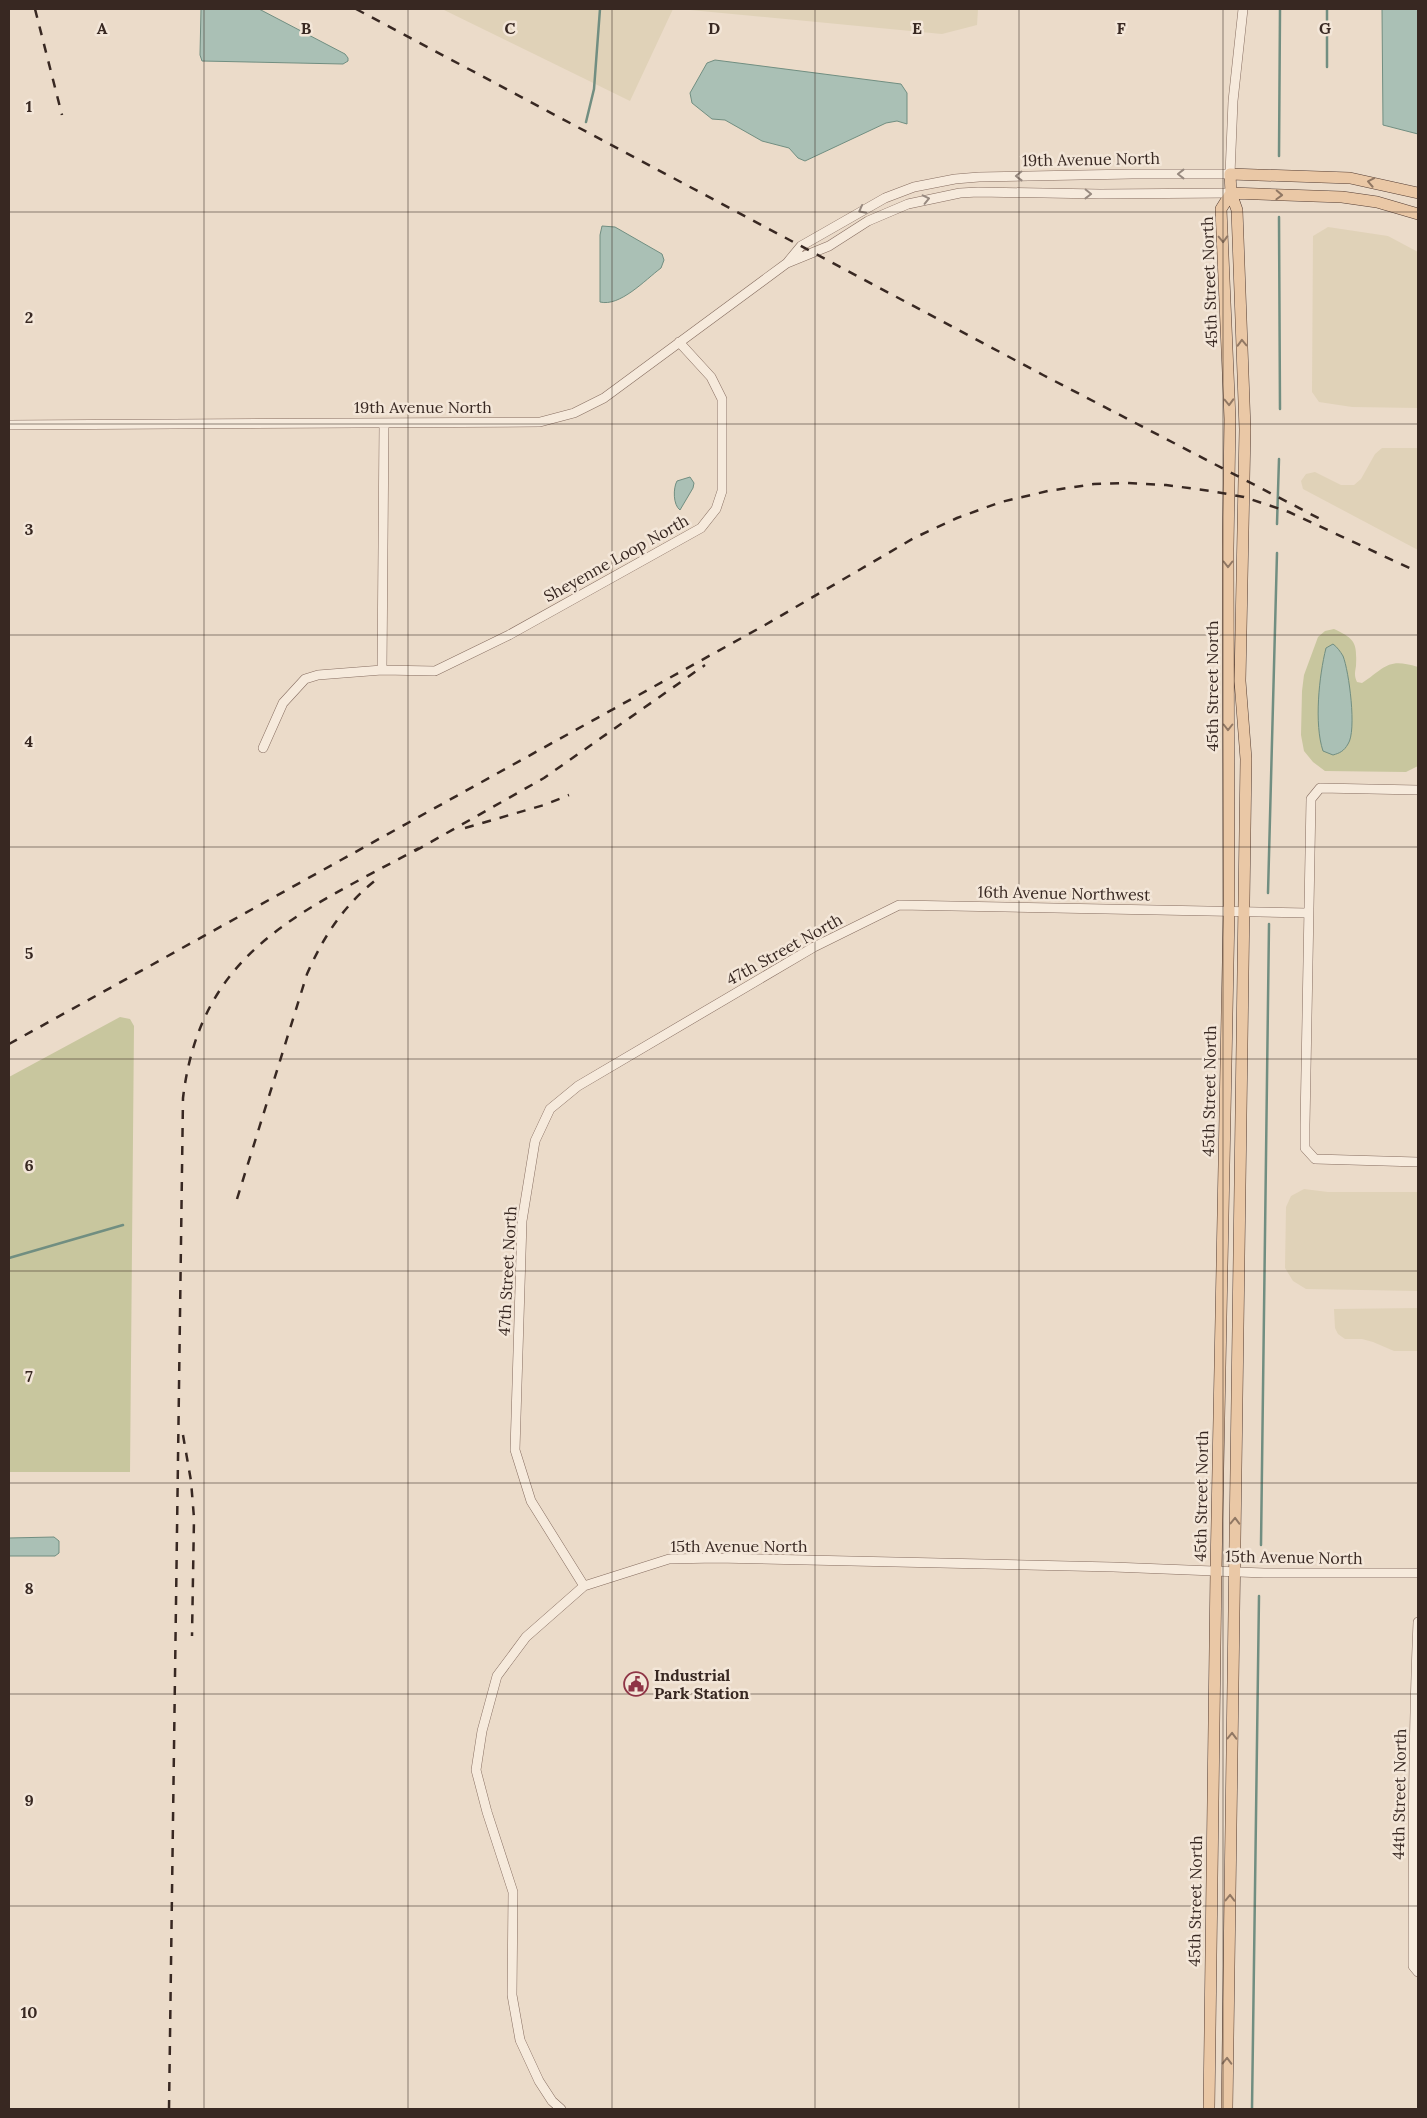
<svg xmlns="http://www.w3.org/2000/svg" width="1427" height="2118" font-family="Lora,serif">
	<rect width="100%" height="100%" fill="#ebdbc9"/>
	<path fill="#e0d2b8" d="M442 9H673L630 101Z
		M680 9H978L977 25 942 34Z
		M1328 227 1388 236 1418 252V408L1352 407 1319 402 1312 392 1313 236Z
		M1382 448H1418V550L1303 489 1301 481 1306 474 1315 472 1341 485H1354L1361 479 1375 454Z
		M1304 1189 1328 1192H1418V1291L1306 1289 1293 1281 1285 1268 1286 1207 1291 1196Z
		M1418 1308V1351H1394L1373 1342 1362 1339H1345L1338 1334 1335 1328 1334 1309Z"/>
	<path fill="#c8c69e" d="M1334 629C1355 639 1357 642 1356 666 1355 672 1354 676 1357 682L1362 683C1385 668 1387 657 1418 667V766L1406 772 1325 771 1313 762 1304 751 1301 735 1302 691 1304 675 1318 637 1325 631Z
		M120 1017 130 1019 134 1026 130 1472H9V1077Z"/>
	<path fill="#aac0b5" stroke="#718e81" d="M201 9H259L345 54 348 58V61L343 64 202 61 200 55Z
		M1382 9H1418V134L1383 125Z
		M715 60 901 84 907 93V124L897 121 886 123 805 161 798 158 789 148 762 141 725 120 712 119 692 103 690 93 707 63Z
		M602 226 615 227 662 254 664 260 661 268C645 280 620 307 600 302V235Z
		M690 477 694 483 693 488 680 510C673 505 673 488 677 481Z
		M1333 644C1337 647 1340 651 1343 656 1349 671 1357 731 1348 744 1344 751 1340 753 1333 755L1323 751C1314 724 1319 676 1326 648Z
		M54 1537 59 1541V1553L55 1556H9V1538Z"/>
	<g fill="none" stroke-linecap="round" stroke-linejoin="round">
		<path stroke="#718e81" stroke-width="2.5" d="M1327 67V9
			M586 122 594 89 600 9
			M1279 156 1280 9
			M1279 217 1280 409
			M1277 524 1279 459
			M1268 893 1277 553
			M9 1258 123 1225
			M1261 1545 1269 924
			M1252 2109 1259 1596"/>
		<g stroke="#866d60" stroke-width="10">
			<path id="minor" d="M787 263 801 246 885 198 914 187 955 179 979 177 1132 174H1230L1233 101 1243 9
				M9 425 540 422 574 413 604 398 787 263 829 246 868 221 908 204 960 193 978 192 1100 194 1231 193
				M382 670 384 424
				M263 748 283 703 305 679 318 675 382 670 435 671 509 635 701 528 716 509 722 491V399L711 377 679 342
				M1418 790 1320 788 1311 799 1305 1125V1148L1315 1159 1418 1162
				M584 1586 531 1501 515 1450 522 1221 535 1141 550 1109 578 1086 814 947 899 905 1307 913
				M1418 1622C1413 1736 1413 1851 1413 1966L1418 1972
				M561 2109 552 2101 539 2081 520 2040 512 1995 513 1892 487 1812 476 1770 482 1731 497 1676 526 1637 584 1586 669 1559 716 1558 1113 1567 1264 1573H1418"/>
		</g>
		<g stroke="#543d33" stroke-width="12">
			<path id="major" d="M1231 193 1342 197 1377 202 1418 214
				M1209 2109 1216 1570 1229 912 1228 549 1230 419 1221 209 1231 193
				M1227 2109 1246 759 1240 681 1245 429 1237 210 1231 193 1230 174 1350 178 1418 193"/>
		</g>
		<use href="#minor" stroke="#f6eadc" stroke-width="9"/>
		<use href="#major" stroke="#eac8a6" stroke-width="11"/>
		<path stroke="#382822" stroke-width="2.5" stroke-dasharray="9 9" stroke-linecap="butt" d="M35 9 62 115
			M356 9 1043 375 1326 522
			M465 828 544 805 569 795
			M415 851 544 778 705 665
			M9 1044 765 625 914 538 957 518 1001 502 1048 491 1094 484 1126 483 1166 485 1211 491 1244 497 1289 512 1418 572
			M237 1199 307 974C324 935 346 902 381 876
			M183 1435 191 1481 194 1518 192 1636
			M169 2109 183 1098C201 948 303 912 419 848"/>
	</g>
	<defs><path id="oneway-chevron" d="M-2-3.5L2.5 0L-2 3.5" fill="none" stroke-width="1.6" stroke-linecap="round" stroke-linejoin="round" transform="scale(1.25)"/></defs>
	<g stroke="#97897f">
		<use href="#oneway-chevron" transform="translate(1181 174) rotate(-180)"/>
		<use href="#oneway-chevron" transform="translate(1019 176) rotate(179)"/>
		<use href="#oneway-chevron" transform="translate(1088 194) rotate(1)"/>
		<use href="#oneway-chevron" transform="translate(926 199) rotate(-13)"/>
		<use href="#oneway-chevron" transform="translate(862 210) rotate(152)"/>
	</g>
	<g stroke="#917864">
		<use href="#oneway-chevron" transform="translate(1371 182) rotate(-169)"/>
		<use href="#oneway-chevron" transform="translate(1279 195) rotate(2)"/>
		<use href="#oneway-chevron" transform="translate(1223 239) rotate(88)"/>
		<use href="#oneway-chevron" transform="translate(1242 343) rotate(-92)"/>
		<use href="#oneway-chevron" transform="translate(1229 402) rotate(88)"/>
		<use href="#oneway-chevron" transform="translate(1228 564) rotate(90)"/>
		<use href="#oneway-chevron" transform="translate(1228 727) rotate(90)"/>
		<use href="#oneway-chevron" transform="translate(1235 1521) rotate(-89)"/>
		<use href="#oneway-chevron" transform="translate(1232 1736) rotate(-89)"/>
		<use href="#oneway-chevron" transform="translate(1230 1898) rotate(-89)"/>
		<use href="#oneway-chevron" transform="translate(1227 2061) rotate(-89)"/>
	</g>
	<path fill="none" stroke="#382822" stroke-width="1" stroke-opacity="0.55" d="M204 9V2109M408 9V2109M612 9V2109M815 9V2109M1019 9V2109M1223 9V2109M9 212H1418M9 424H1418M9 635H1418M9 847H1418M9 1059H1418M9 1271H1418M9 1483H1418M9 1694H1418M9 1906H1418"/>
	<defs>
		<g id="civic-ring" transform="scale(1.25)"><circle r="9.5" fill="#f3e6d8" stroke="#8f3546" stroke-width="1.5"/><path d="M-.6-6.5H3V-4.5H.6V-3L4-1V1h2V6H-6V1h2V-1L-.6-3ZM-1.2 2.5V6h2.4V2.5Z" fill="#8f3546"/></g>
	</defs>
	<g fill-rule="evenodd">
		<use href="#civic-ring" x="636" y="1684"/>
	</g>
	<g text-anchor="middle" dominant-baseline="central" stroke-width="5" stroke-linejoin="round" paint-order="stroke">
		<g font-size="16" fill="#382822" stroke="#f3e6d8">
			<text transform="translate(1091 159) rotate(-1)">19th Avenue North</text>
			<text transform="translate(1209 282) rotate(-92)">45th Street North</text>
			<text x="423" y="407">19th Avenue North</text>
			<text transform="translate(616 558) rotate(-29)">Sheyenne Loop North</text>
			<text transform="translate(1212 686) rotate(-90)">45th Street North</text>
			<text transform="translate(1064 893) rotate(1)">16th Avenue Northwest</text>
			<text transform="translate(784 949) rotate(-29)">47th Street North</text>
			<text transform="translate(1209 1091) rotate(-89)">45th Street North</text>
			<text transform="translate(507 1271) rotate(-87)">47th Street North</text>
			<text transform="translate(1201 1496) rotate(-89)">45th Street North</text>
			<text x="739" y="1546">15th Avenue North</text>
			<text transform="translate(1294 1557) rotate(1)">15th Avenue North</text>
			<text transform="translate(1399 1794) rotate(-89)">44th Street North</text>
			<text transform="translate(1195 1901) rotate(-89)">45th Street North</text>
		</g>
		<g font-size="16" font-weight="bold" fill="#382822" stroke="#f3e6d8" text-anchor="start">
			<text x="654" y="1675">Industrial<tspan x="654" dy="18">Park Station</tspan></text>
		</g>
	</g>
	<g font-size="16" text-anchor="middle" font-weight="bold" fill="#382822" stroke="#f3e6d8" stroke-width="5" stroke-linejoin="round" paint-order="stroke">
		<text x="102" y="34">A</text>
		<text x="306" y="34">B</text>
		<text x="510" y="34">C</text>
		<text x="714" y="34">D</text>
		<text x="917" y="34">E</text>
		<text x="1121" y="34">F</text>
		<text x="1325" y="34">G</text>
		<text x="29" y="112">1</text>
		<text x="29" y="323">2</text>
		<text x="29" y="535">3</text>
		<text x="29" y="747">4</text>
		<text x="29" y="959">5</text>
		<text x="29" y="1171">6</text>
		<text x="29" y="1382">7</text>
		<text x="29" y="1594">8</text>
		<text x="29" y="1806">9</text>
		<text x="29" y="2018">10</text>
	</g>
	<rect width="1427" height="2118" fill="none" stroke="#382822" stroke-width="20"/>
</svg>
